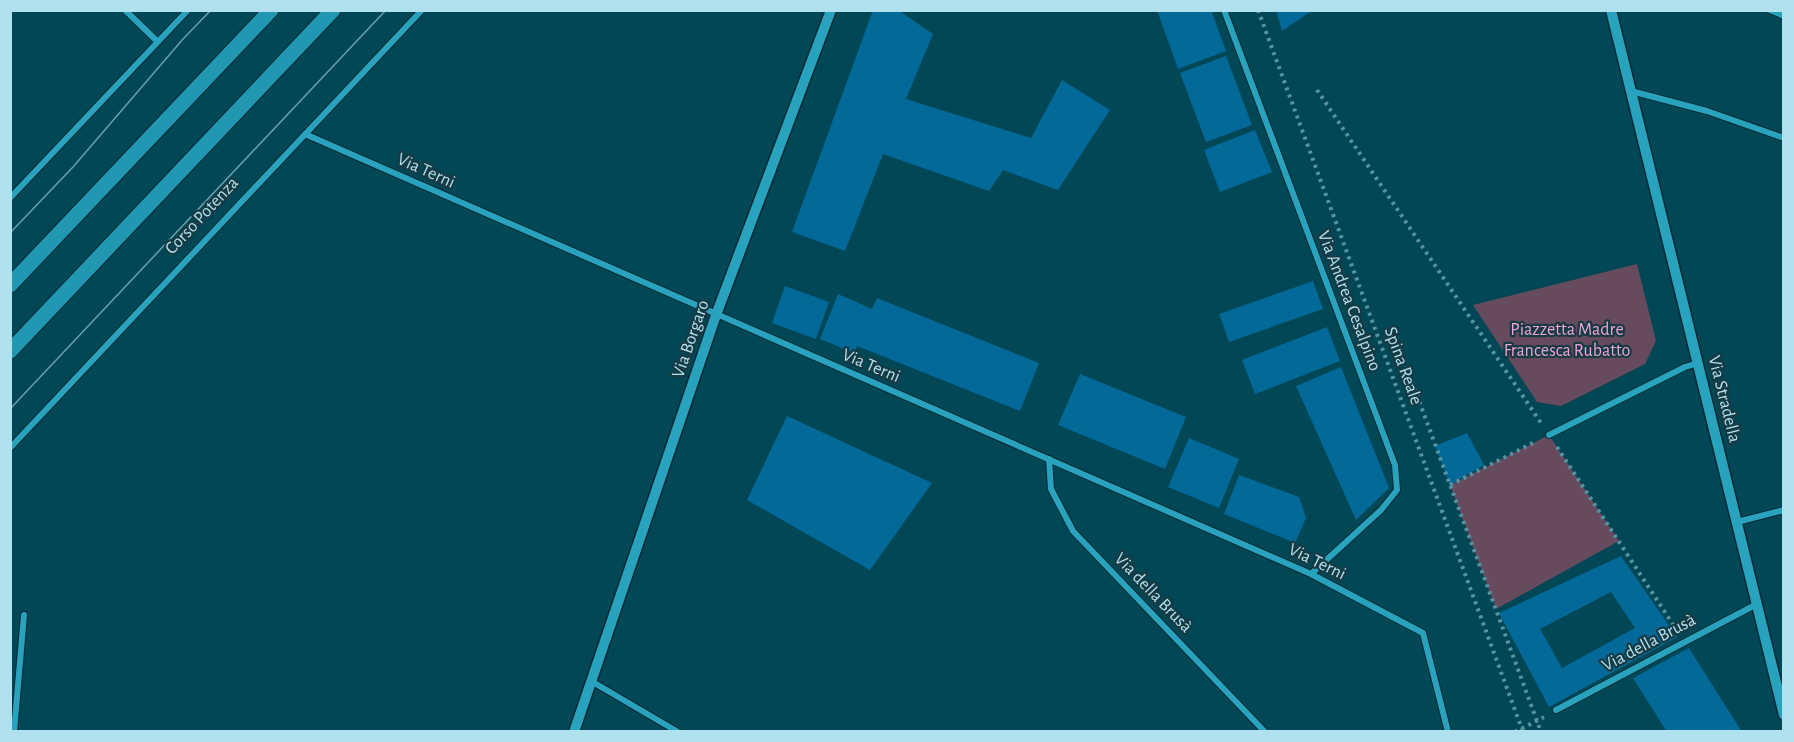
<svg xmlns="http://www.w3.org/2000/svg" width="1794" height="742" font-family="'Alegreya Sans',sans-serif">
	<rect width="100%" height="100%" fill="#014756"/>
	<path fill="#664a5d" d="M1637 264 1656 341 1645 364 1561 406 1537 402 1473 305Z
		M1549 435 1619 541 1496 609 1450 485Z"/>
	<path fill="#036998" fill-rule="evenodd" d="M873 10H898L933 34 906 99 1031 138 1062 80 1110 110 1058 190 1003 170 989 191 883 154 845 251 792 232Z
		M1157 10H1211L1226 51 1178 69Z
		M1276 10H1313L1282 31Z
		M1226 56 1252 125 1206 142 1180 73Z
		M1255 130 1272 172 1220 192 1204 150Z
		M1313 281 1323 309 1229 342 1219 314Z
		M785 286 829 302 816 339 772 323Z
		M838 294 872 309 877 298 1039 363 1020 411 857 346 854 353 820 339Z
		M1327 327 1340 361 1255 394 1242 360Z
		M1341 367 1389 488 1356 520 1296 386Z
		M1080 374 1186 417 1165 469 1058 425Z
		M787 416 932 483 870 570 747 500Z
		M1467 433 1484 465 1450 485 1435 446Z
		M1189 438 1239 459 1219 508 1168 487Z
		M1239 475 1299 497 1306 518 1295 543 1224 514Z
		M1621 556 1677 637 1549 707 1499 613ZM1611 592 1635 628 1562 668 1540 629Z
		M1689 648 1742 732H1667L1633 678Z"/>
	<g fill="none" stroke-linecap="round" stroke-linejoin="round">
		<g stroke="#052b34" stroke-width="8">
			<path id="minor" d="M125 10 158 42
				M1224 10 1395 465 1397 490 1381 510 1311 574
				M1770 10 1784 16
				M1631 91 1707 111 1784 138
				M305 134 1311 574 1423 633 1448 732
				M10 198 188 10
				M1549 435 1685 367 1698 363
				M10 448 422 10
				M1049 459 1051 489 1073 531 1265 732
				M1737 522 1784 510
				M591 681 678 732
				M1556 710 1757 604
				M14 732 24 615"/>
		</g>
		<g stroke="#052b34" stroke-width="13">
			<path id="tertiary" d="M1611 10 1784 715
				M574 732 716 315 831 10"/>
		</g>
		<g stroke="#052b34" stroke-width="17">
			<path id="primary" d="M10 285 271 10
				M10 351 333 10"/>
		</g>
		<path stroke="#5793a1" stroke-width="4" stroke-dasharray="3 4.5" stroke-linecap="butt" d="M1258 10 1523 732
			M1317 90 1541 423
			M1396 338 1541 732
			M1557 447 1676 629
			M1450 485 1535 442
			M1515 732 1544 717"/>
		<use href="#minor" stroke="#29a2be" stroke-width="6"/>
		<use href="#tertiary" stroke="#29a2be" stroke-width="10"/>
		<use href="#primary" stroke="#2197b2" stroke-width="15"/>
		<path stroke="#67a0af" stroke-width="1.5" d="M10 233 73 167 183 39 211 10
			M10 409 386 10"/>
	</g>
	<g text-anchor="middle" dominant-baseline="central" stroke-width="4.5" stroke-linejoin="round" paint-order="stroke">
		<g font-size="18" fill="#b0e1ef" stroke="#173a43">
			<text transform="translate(426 171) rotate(24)">Via Terni</text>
			<text transform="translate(202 216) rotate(-47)">Corso Potenza</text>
			<text transform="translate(1349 301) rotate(69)">Via Andrea Cesalpino</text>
			<text transform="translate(691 339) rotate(-71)">Via Borgaro</text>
			<text transform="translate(871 366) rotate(23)">Via Terni</text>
			<text transform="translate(1403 366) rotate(70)">Spina Reale</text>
			<text transform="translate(1724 399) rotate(76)">Via Stradella</text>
			<text transform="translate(1317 562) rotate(26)">Via Terni</text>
			<text transform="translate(1153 593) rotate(46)">Via della Brusà</text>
			<text transform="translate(1649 643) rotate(-28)">Via della Brusà</text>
		</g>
		<g font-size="18" fill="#eda3d7" stroke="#173a43">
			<text x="1567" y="330">Piazzetta Madre<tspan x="1567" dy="21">Francesca Rubatto</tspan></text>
		</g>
	</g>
	<rect width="1794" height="742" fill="none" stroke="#b0e1ef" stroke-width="24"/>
</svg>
